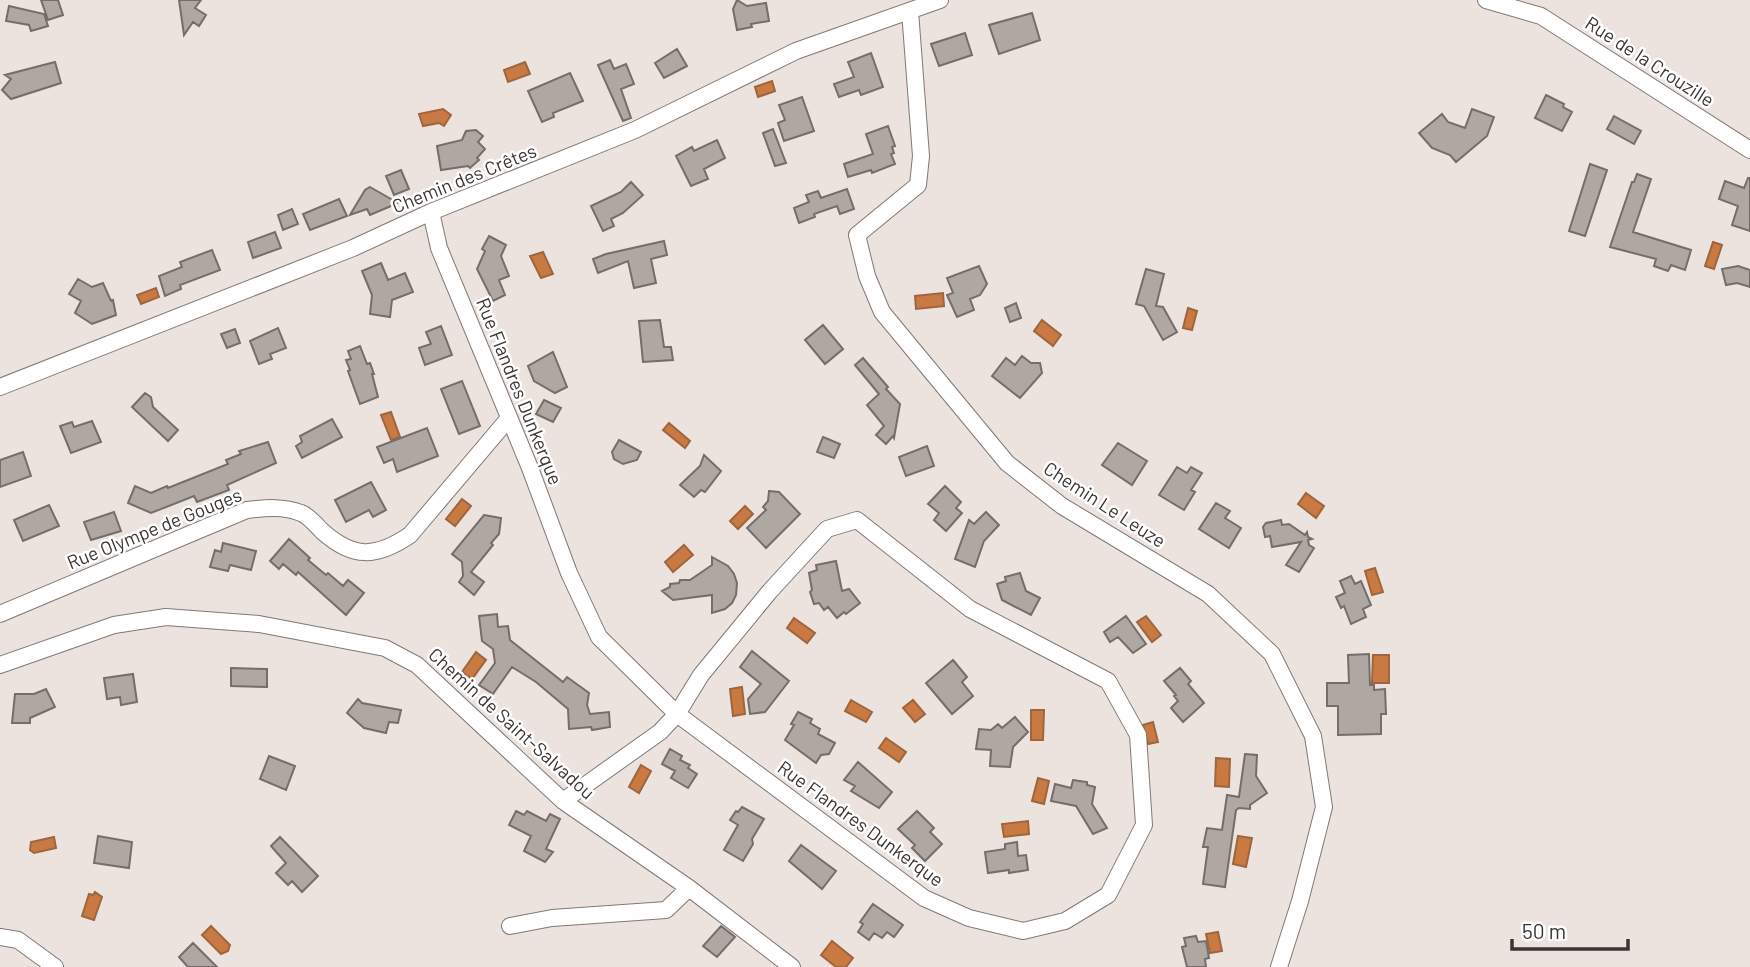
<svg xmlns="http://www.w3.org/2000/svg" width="1750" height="967" font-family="Barlow,sans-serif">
	<rect width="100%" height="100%" fill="#ece3de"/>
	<path fill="#c97a43" stroke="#9e653e" stroke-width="2" d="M525 62 530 74 508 82 504 70Z
		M772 81 775 91 758 97 755 87Z
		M443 109 451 115 444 126 439 123 423 126 419 114Z
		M1713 242 1722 245 1714 269 1705 266Z
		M543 252 553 274 541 278 530 256Z
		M156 288 159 297 141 304 137 295Z
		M943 293 944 306 916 309 915 296Z
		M1188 308 1197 311 1192 330 1183 328Z
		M1042 320 1061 335 1053 346 1034 331Z
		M391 412 400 437 391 440 381 415Z
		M669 423 690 441 685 448 663 430Z
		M1306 493 1324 506 1316 518 1298 504Z
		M462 499 471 506 455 526 446 519Z
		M745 506 753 514 738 529 730 521Z
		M684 545 693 555 673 572 665 562Z
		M1375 568 1383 592 1372 595 1365 571Z
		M1146 616 1161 635 1152 642 1137 622Z
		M794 618 815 633 807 643 787 628Z
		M476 652 486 660 472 679 462 672Z
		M1373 655H1389V683H1372Z
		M742 687 745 714 733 716 730 689Z
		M851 700 872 712 866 722 845 711Z
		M913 700 925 714 915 722 903 708Z
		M1031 710H1044L1043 740H1031Z
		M1153 722 1158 742 1148 744 1143 725Z
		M886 738 906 752 899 762 879 748Z
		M1216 758 1230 759 1229 787 1215 786Z
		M641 765 651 771 639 793 629 787Z
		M1038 778 1049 781 1044 804 1032 801Z
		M1028 821 1029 834 1004 837 1002 824Z
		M1238 836 1252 838 1246 867 1233 864Z
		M54 837 56 848 34 853 30 850 31 842Z
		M95 892 102 897 94 920 82 916 89 894 93 895Z
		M211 926 230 945 228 951 221 954 202 935Z
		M1218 932 1222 951 1210 953 1206 934Z
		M832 941 853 958 846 967H836L821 955Z"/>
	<path fill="#afa7a2" stroke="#756d69" stroke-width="2" d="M41 0H58L63 15 48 20Z
		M179 0H201L195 8 206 15 199 26 193 22 184 35Z
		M737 0 747 6 766 3 769 21 751 24 752 27 737 30 733 9Z
		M9 6 44 14 48 26 31 31 29 25 6 21Z
		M1032 13 1040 40 999 54 989 25Z
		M965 33 972 55 939 66 931 44Z
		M677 49 687 66 664 78 655 63Z
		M871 53 883 87 861 95 859 90 839 97 834 84 854 77 848 62Z
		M610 60 614 69 626 64 634 84 621 89 631 118 623 121 598 65Z
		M55 62 61 83 11 99 2 90 11 79 5 75Z
		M570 73 583 101 553 113 554 117 542 122 528 91Z
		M1546 95 1564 104 1563 107 1572 112 1562 131 1535 118Z
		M802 97 814 131 784 141 778 123 785 120 779 105Z
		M1472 109 1494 117 1487 136 1456 162 1450 155 1432 148 1419 133 1442 114 1448 122 1465 128Z
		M1614 116 1641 131 1634 144 1607 129Z
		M888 126 895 146 892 147 894 153 891 154 895 164 872 173 871 170 848 177 844 164 873 154 866 134Z
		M773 129 786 163 775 166 763 133Z
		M476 130 483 136 478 142 485 149 477 158 479 160 470 168 468 166 441 170 437 146 462 140 466 131Z
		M717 140 725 158 704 169 708 179 691 186 676 156 692 147 694 151Z
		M1590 164 1607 170 1585 236 1569 231Z
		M401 170 409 189 394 195 386 176Z
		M1637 174 1651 179 1633 232 1691 250 1685 270 1671 265 1668 271 1654 266 1656 259 1610 247 1632 182H1634Z
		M1748 178H1750V231L1732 225 1738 206 1719 199 1725 181 1744 188Z
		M631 182 643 195 623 213 611 219 614 226 603 231 591 206 621 192Z
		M370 187 398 203 370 215 367 209 350 215 365 190Z
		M847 189 854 209 840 214 837 206 814 214 815 217 799 223 794 208 809 202 806 195 818 191 821 198Z
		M339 199 347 216 310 230 303 214Z
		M292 209 298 224 283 230 278 215Z
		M275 232 281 248 253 258 248 242Z
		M489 236 506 245 501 256 509 276 499 280 505 295 493 301 477 269 485 251 482 249Z
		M664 241 667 255 651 259 656 283 634 288 628 261 598 273 593 259 606 254Z
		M212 250 220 270 180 285 181 289 165 296 159 276 182 267 180 262Z
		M381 263 388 280 405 273 413 292 392 300 390 317 370 314 372 295 362 271Z
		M979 266 987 284 980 295 970 299 974 310 957 317 947 295 953 293 947 278Z
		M1738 266 1750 270V287L1737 283 1726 285 1722 269Z
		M1146 269 1164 274 1156 306 1163 307 1177 332 1163 340 1144 306 1136 304Z
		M78 279 92 287 103 283 111 301 113 300 116 315 92 324 75 313 81 301 69 294Z
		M1016 303 1021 318 1010 322 1005 308Z
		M660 320 664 347H671L673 360 643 362 639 321Z
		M823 325 843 349 825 364 805 340Z
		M441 326 452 355 425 365 419 348 431 344 426 332Z
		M278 328 286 348 270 354 272 359 259 364 250 341Z
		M235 329 240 343 227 348 221 334Z
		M360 346 367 364 370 363 374 374H372L378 397 360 404 348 371 350 370 346 360 351 359 348 351Z
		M553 352 567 387 555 393 534 381 528 366Z
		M1022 356 1031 363H1040L1042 373 1020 398 992 376 1006 358 1015 365Z
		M863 358 888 387 886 389 900 404 894 438 893 436 886 444 876 435 884 426 867 405 879 394 855 365Z
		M462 381 480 426 459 434 441 389Z
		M145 393 151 397 153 407 178 430 168 441 132 407Z
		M544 400 561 408 553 422 536 414Z
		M332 419 342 437 302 458 296 446 302 442 300 436Z
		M92 421 101 442 71 453 60 426 72 422 74 427Z
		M427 428 438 456 397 472 393 459 384 463 377 447Z
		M823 437 840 444 834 458 817 452Z
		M619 440 641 452 637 460 623 464 614 459 612 452Z
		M268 442 276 463 227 485 229 490 197 502 194 496 151 513 128 503 135 486 151 493 167 486 168 488 228 464 226 460 241 454 239 451Z
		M1118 443 1147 461 1132 485 1102 465Z
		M927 446 934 466 906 476 899 457Z
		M23 452 31 476 0 487V460Z
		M704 455 721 471 705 492 701 490 694 497 680 485 700 466Z
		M1177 467 1187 473 1191 467 1202 473 1191 490 1195 492 1184 510 1159 495Z
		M371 482 386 510 373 517 369 510 346 522 335 500Z
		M945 486 961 502 956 508 962 513 946 531 934 520 939 513 928 504Z
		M769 491 779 492 800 514 766 548 747 528 766 510 763 507 768 501Z
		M1216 503 1230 511 1225 518 1241 528 1229 548 1199 529Z
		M49 505 59 526 23 541 14 520Z
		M114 512 121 531 91 540 84 522Z
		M986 512 999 525 984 541 975 567 955 559 969 520 974 524Z
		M484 515 501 518 499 534 491 543 493 545 471 572 484 582 474 595 459 582 463 576 462 562 452 554Z
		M1281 520 1282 525 1289 524 1305 535 1307 532 1308 537 1312 539 1308 540 1309 545 1314 548 1299 572 1286 565 1301 542 1272 547 1270 536 1265 537 1263 527 1266 523Z
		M289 539 310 558 308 560 326 575 328 573 343 586 348 580 364 593 346 615 298 572 296 575 283 564 279 569 270 561Z
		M223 543 256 551 251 570 230 565 228 571 210 567 215 550 221 552Z
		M712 557 728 566 734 574 737 583 736 595 732 603 725 609 712 613V595L673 600 662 591 670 587V584L679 583 680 580H690L712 565Z
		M836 561 842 591 849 589 860 603 846 614 844 612 837 618 828 607 824 610 819 603 814 604 810 592 812 590 809 573 817 570 816 565Z
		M1020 573 1026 591 1040 598 1031 615 1002 600 997 584 1006 581 1005 577Z
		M1351 576 1355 584 1361 581 1371 605 1363 609 1366 617 1351 624 1344 606 1341 608 1336 597 1345 593 1340 581Z
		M497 614 498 627 508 626 510 640 563 682 567 677 589 693 587 705 590 714 609 712 610 727 592 730 591 727 569 729 568 709 536 682 512 667 493 694 479 685 495 663 493 649 482 641 479 616Z
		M1126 616 1146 644 1133 653 1118 637 1110 642 1104 632Z
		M752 651 789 681 765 712 750 714 748 699 761 684 740 667Z
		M1369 654 1370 685H1374V690L1385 689 1386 714H1381V734L1338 735V706H1327V683H1349L1348 655Z
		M953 660 967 677 962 682 973 696 952 714 926 683Z
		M231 668 267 669V687L231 686Z
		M1180 668 1191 681 1188 684 1204 703 1183 722 1171 708 1178 701 1174 696 1176 695 1164 681Z
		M133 674 137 702 121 705 120 697 107 699 104 678Z
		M46 689 55 707 30 718V723H12L15 694H34Z
		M358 699 362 703 401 710 398 723 389 722 386 733 364 728 347 713Z
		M798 712 812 719 810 723 820 729 818 734 835 743 829 754 821 755 816 763 785 740 794 725 791 724Z
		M1015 717 1028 732 1013 747 1010 767 990 766 991 750 976 749 979 729 991 730 998 724 1002 728Z
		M670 749 682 756 680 760 690 765 688 768 697 774 688 788 671 778 675 771 662 764Z
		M1245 754 1257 755 1256 776 1267 793 1250 805V809L1239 808 1236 810 1225 887 1203 884 1208 847H1203L1207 828 1222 830 1227 795 1239 797Z
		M269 756 295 766 286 790 260 779Z
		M858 762 892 792 879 808 851 791 855 786 844 780Z
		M1073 780 1087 782V785L1095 787 1092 804 1107 828 1093 834 1076 806 1051 801 1055 784 1071 788Z
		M742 807 764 819 752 839 753 844 743 861 724 850 738 825 730 820 736 811 738 812Z
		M516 811 524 815 527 811 546 821 550 814 560 819 546 849 553 852 545 862 524 851 531 836 509 825Z
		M917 811 934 828 930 832 942 844 925 861 912 848 915 845 898 829Z
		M98 836 132 842 129 868 94 863Z
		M280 837 318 876 302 892 292 881 288 885 276 873 286 863 271 846Z
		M1017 842 1018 856 1026 855 1028 870 1009 873V870L988 873 985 852 1005 849V844Z
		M801 845 836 871 822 889 789 861Z
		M873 904 903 925 894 937 887 932 882 938 874 933 869 940 858 932 863 924 860 922Z
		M721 926 735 937 717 957 703 946Z
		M1196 936 1198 942 1206 941 1209 958 1205 959 1206 967H1187L1182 947 1186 946 1184 938Z
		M193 943 217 967H188L179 957Z"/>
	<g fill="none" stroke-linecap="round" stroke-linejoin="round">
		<g stroke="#807974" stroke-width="18">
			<path id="minor" d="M1486 0 1541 16 1750 150
				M910 11 921 156 918 185 857 235 867 276 882 312 1007 463 1062 506 1208 594 1272 654 1313 736 1324 807 1300 901 1279 967
				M431 212 439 248 530 468 569 573 599 637 677 714 924 898 969 918 1023 931 1065 921 1108 895 1144 825 1138 735 1108 681 970 609 857 520 827 529 770 591 701 675 677 714 660 732 563 801
				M0 387 353 248 431 212 635 130 796 51 940 0
				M0 614 247 510C265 508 284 506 301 513 309 516 316 525 322 531 353 559 376 558 410 535L509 418
				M0 665 114 625 166 617 259 624 385 648 417 665 563 801 689 888 792 967
				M510 926 552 918 666 910 689 888
				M0 937 18 940 55 967"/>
		</g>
		<use href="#minor" stroke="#fff" stroke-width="16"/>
	</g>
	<g text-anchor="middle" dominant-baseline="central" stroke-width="5" stroke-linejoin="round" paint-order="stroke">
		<g font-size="19" fill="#393533" stroke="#fff">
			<text transform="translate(1650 61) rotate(33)">Rue de la Crouzille</text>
			<text transform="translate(464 178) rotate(-22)">Chemin des Crêtes</text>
			<text transform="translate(520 391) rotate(68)">Rue Flandres Dunkerque</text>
			<text transform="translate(1105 504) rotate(33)">Chemin Le Leuze</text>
			<text transform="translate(154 528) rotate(-22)">Rue Olympe de Gouges</text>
			<text transform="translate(512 723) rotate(42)">Chemin de Saint-Salvadou</text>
			<text transform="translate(861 823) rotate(36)">Rue Flandres Dunkerque</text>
		</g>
	</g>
	<path d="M1512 939v10h116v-10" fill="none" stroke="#393533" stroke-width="3.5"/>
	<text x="1522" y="939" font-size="21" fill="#393533" stroke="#ffffff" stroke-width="5" paint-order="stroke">50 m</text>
</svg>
